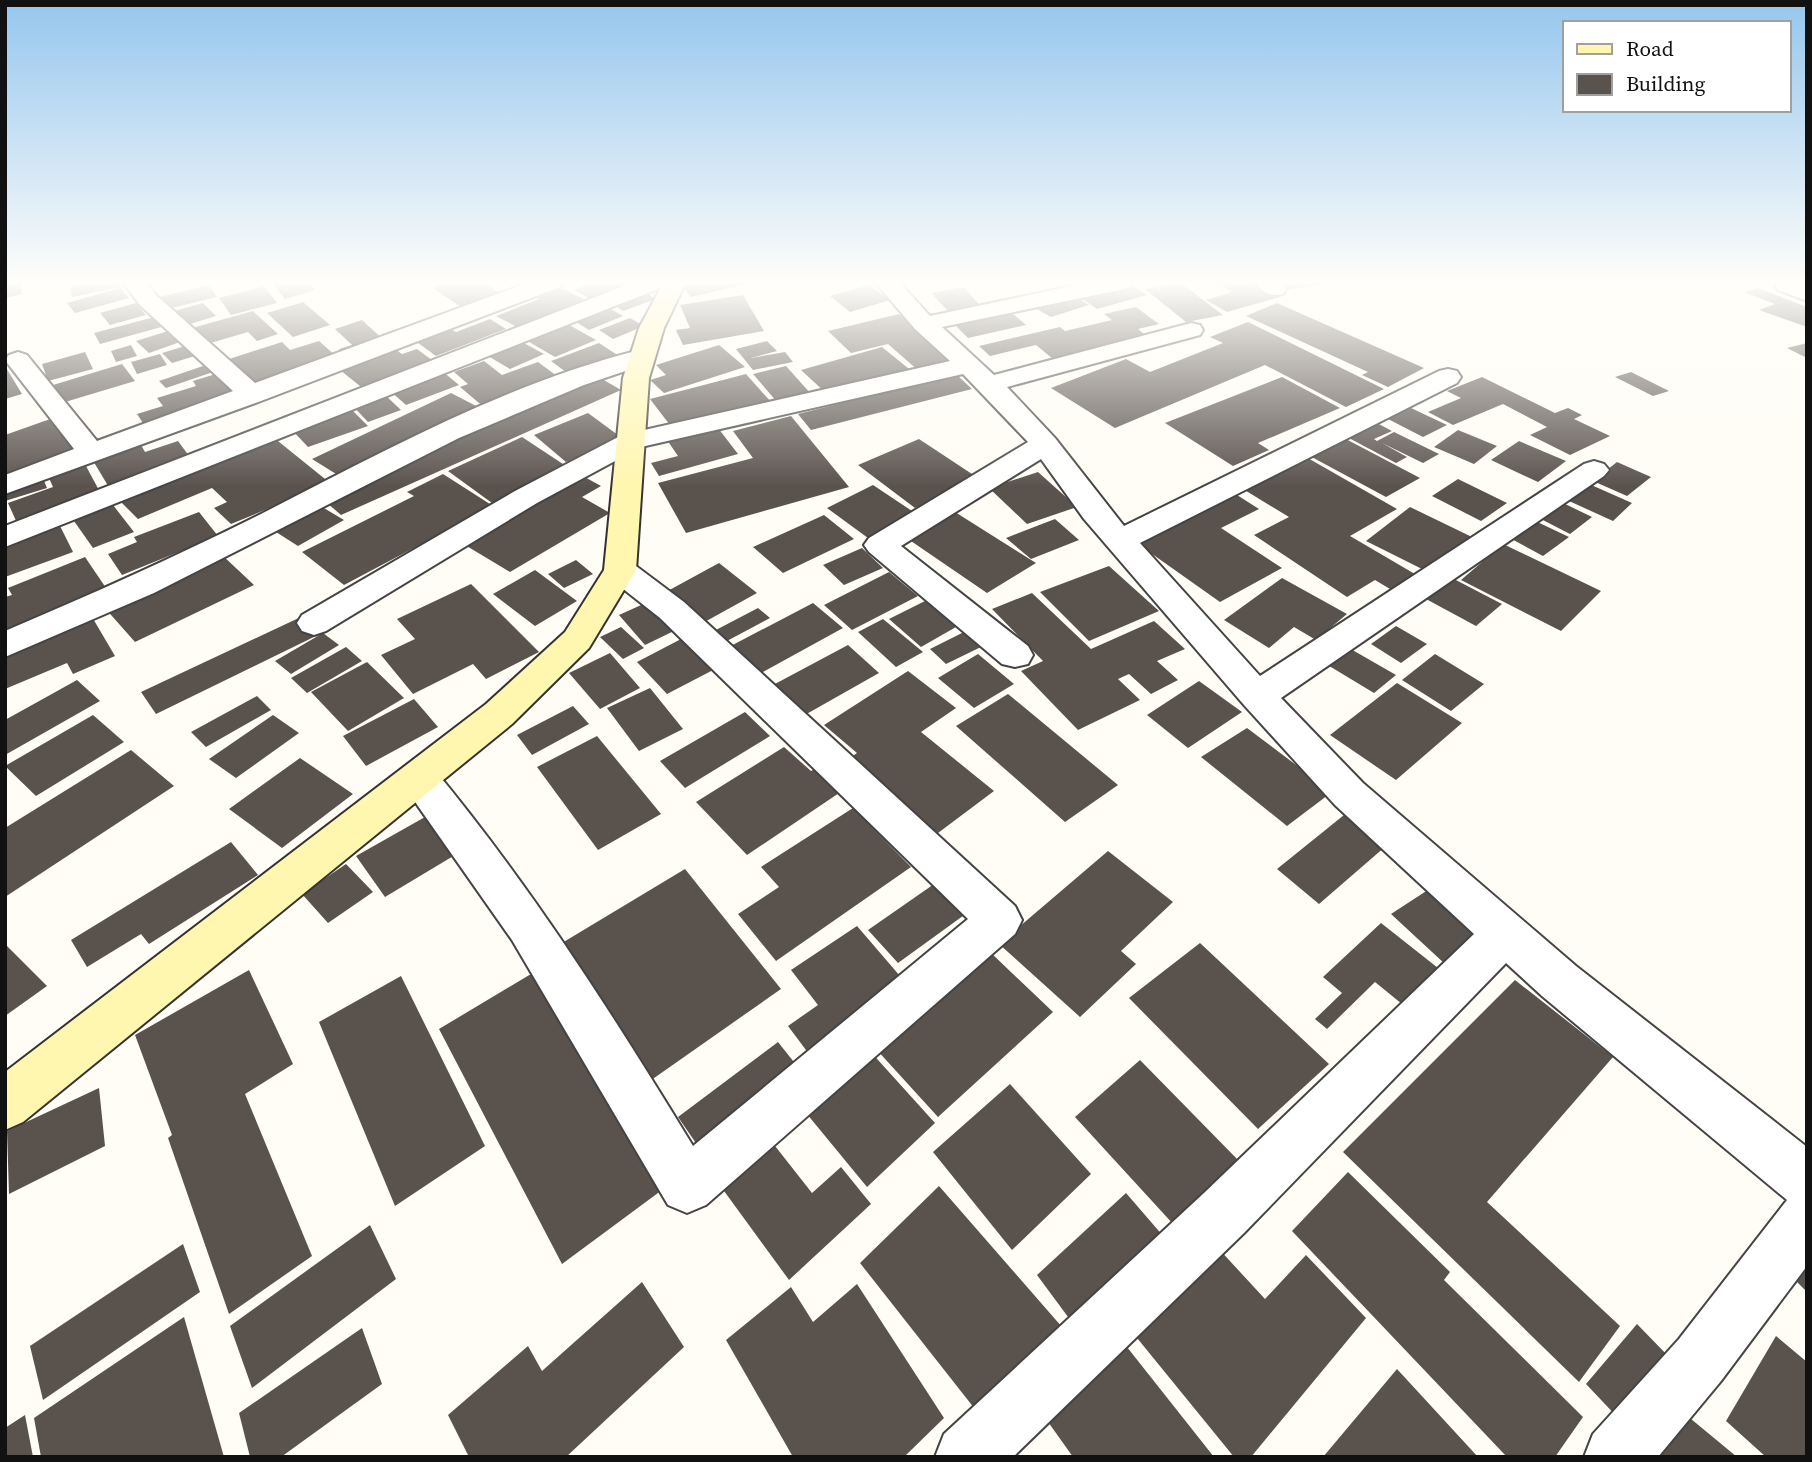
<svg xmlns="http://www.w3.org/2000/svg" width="1812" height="1462" font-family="'Source Serif 4',serif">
	<rect width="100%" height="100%" fill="#fffdf5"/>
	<path fill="#5a524d" d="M5 282H21L22 294 5 298Z
		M93 282H119L120 287 72 297 70 287Z
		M309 282 316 290 285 299 272 283Z
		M450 282H483L504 296 464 309 433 288Z
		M595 282H637L592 300 574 290Z
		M695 282H751V283L691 297 682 287Z
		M1215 282H1254L1280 297 1227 312 1206 300 1232 292Z
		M1277 282H1323V284L1288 290Z
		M551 283 584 299 517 327 496 316 539 299 527 293Z
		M1128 283 1147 295 1097 309 1078 296Z
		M1181 283 1223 315 1186 322 1145 289Z
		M209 285 217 297 163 310 156 298Z
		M869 285 890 300 850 312 830 296Z
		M264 286 277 303 231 315 219 298Z
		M964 287 983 309 951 314 931 293Z
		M120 288 129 298 75 313 67 303Z
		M1758 288 1807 307V327L1759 310 1775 304 1744 292Z
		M643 291 656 299 623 311 610 302Z
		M743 295 764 331 683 345 676 330 690 328 680 305Z
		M1073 295 1089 305 1051 317 1035 308Z
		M303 302 330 325 293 337 267 313Z
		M136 303 146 315 110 325 100 313Z
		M203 303 216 316 180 327 167 313Z
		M1277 303 1424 368 1388 387 1362 375 1368 372 1246 316Z
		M605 306 623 316 589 330 571 319Z
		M1136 307 1159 324 1138 329 1148 337 1053 359 1036 345 990 356 979 346 1060 327 1065 331 1112 320 1104 314Z
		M1009 310 1026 325 968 338 952 322Z
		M253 311 278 334 257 341 248 332 207 344 192 328Z
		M899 314 956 363 920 372 888 344 851 353 828 331Z
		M158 316 165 326 100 344 94 333Z
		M630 318 644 326 613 339 599 330Z
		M490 319 506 329 436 356 414 340 447 327 456 332Z
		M362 320 386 342 345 355 339 349 352 345 335 329Z
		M564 322 596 340 555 357 524 339Z
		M1248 322 1384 389 1346 407 1265 365 1115 428 1051 388 1126 359 1150 372 1223 343 1210 337Z
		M168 331 180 342 149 353 136 341Z
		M319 341 337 357 247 387 223 361 282 342 290 350Z
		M767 341 777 351 751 358 785 352 793 362 753 370 736 349Z
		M522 342 544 354 510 369 488 356Z
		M599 343 619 356 570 375 551 361Z
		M1807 343V358L1787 348Z
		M131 345 137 356 116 362 111 351Z
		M188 345 198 355 172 363 162 353Z
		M719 345 745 367 664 393 650 380 666 375 656 365Z
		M392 347 402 354 417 349 436 363 365 390 340 370Z
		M882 347 914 373 827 394 801 370Z
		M85 352 93 369 48 381 42 364Z
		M160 354 167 365 137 374 131 362Z
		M484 361 502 375 538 362 561 379 485 408 460 387 468 384 454 372Z
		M122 364 135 381 65 402 53 385Z
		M206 365 213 372 166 388 159 381Z
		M5 366 22 394 5 399Z
		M786 366 811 394 777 402 753 374Z
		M442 371 459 385 406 405 389 390Z
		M222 372 241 394 145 426 137 414 163 406 157 398 196 386 193 381Z
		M1631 372 1669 391 1653 396 1615 377Z
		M746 374 771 402 673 429 650 399Z
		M956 374 972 389 811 430 798 414Z
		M597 376 621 390 341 515 319 496Z
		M1282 377 1340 408 1258 443 1269 450 1233 466 1165 423Z
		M1482 377 1555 413 1568 408 1582 415 1574 419 1610 436 1570 455 1530 435 1547 427 1503 404 1453 425 1428 412 1461 398 1447 391Z
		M383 393 401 410 368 422 351 404Z
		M451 393 480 408 341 477 312 459Z
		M1411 408 1447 425 1423 437 1388 419Z
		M351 409 368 426 308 447 292 430Z
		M588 413 622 438 566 462 534 435Z
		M791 416 849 487 686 533 658 483 753 458 733 431Z
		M53 418 82 449 5 477V435Z
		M1375 422 1392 431 1374 439 1377 441 1394 432 1439 454 1423 463 1382 443 1407 457 1396 463 1347 437Z
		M715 424 738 454 659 476 651 463 678 456 665 437Z
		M1458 430 1497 446 1474 464 1434 447Z
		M273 437 330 483 231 524 214 508 227 502 212 488 138 519 119 500Z
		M522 437 566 466 492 503 448 471Z
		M1342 437 1420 478 1386 497 1308 455Z
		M919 439 978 478 915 508 858 465Z
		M178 441 192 460 110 489 92 459 140 443 145 452Z
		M1519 441 1566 461 1538 482 1491 460Z
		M1306 457 1397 509 1350 536 1420 577 1395 592 1375 580 1347 597 1254 535 1289 517 1243 489Z
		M1617 462 1651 477 1627 496 1593 481Z
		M86 466 101 494 17 523 8 503 53 487 49 478Z
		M1038 472 1077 507 1027 524 989 488Z
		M443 474 493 506 344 585 302 552 414 496 407 492Z
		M581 475 601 486 582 497 610 513 510 572 460 542Z
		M42 476 47 488 5 501V488Z
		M1458 479 1507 503 1481 521 1432 496Z
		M1589 484 1632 503 1613 521 1569 501Z
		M873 485 915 513 868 538 827 508Z
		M1237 495 1259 509 1221 528 1282 568 1220 602 1138 544Z
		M312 501 344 520 298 546 265 525Z
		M1561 502 1592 517 1570 534 1539 518Z
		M113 505 134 532 93 548 74 521Z
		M1410 507 1472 537 1430 573 1366 541Z
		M199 512 218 536 122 575 108 554 137 542 134 537Z
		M955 512 1036 563 987 593 908 539Z
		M824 515 854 539 783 573 753 547Z
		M1055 519 1079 540 1031 559 1006 538Z
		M1531 519 1569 537 1543 556 1506 536Z
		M58 522 73 552 5 577V540Z
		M1503 544 1601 591 1561 631 1461 580Z
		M862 548 883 568 844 585 823 565Z
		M221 554 254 585 135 642 104 607Z
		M85 557 106 588 5 630V597L12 595 8 588Z
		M576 560 593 574 564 588 548 574Z
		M719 563 757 593 701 624 664 593Z
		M1109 566 1159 611 1089 641 1040 592Z
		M535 570 577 601 535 626 493 594Z
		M889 572 918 596 852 630 824 605Z
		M1282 578 1347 614 1316 640 1294 627 1269 648 1224 620Z
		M1452 578 1502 604 1476 626 1426 599Z
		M471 584 539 652 486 679 473 664 413 694 381 655 415 639 397 619Z
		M1032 593 1091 649 1154 621 1185 649 1157 661 1178 680 1151 694 1129 674 1118 679 1140 700 1078 730 1021 671 1043 661 992 609Z
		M650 601 678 629 645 645 619 615Z
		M925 601 956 627 921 647 889 619Z
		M813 603 843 628 754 677 725 649Z
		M758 608 770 618 725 642 714 631Z
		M303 616 320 634 156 714 141 692Z
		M92 617 115 656 73 674 67 663 5 689V653Z
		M883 619 923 652 896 667 858 632Z
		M1396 626 1427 644 1401 663 1371 644Z
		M621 627 644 648 623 659 600 637Z
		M966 631 983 646 946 664 930 649Z
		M323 633 339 645 291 674 275 661Z
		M683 638 715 669 667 694 637 662Z
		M1342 644 1396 675 1374 693 1321 661Z
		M848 645 879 673 803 716 773 685Z
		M346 647 362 661 307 693 291 678Z
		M610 653 640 688 600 709 569 673Z
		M978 654 1014 684 974 708 938 678Z
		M1435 654 1484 684 1451 711 1402 680Z
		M367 662 404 698 348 731 311 692Z
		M908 671 956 708 921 732 994 791 930 839 843 763 857 753 824 725Z
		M77 680 100 701 5 755V720Z
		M1199 681 1242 712 1188 748 1147 715Z
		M1397 683 1462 723 1396 780 1330 735Z
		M650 688 683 729 639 751 607 708Z
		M1008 694 1118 785 1065 822 956 726Z
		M257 696 271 710 206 747 191 732Z
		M414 699 438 727 366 766 343 736Z
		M573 706 589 724 532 755 517 735Z
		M745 712 770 736 685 788 660 761Z
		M93 715 124 742 36 796 5 766Z
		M273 715 299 733 236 778 209 759Z
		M1247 728 1332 792 1287 826 1201 757Z
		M597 736 661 814 598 850 537 767Z
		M784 747 811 771 820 766 845 789 747 855 696 802Z
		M131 750 174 786 5 897V828Z
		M300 758 353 794 282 848 229 809Z
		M853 808 911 867 776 961 738 914 779 887 761 867Z
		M1344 815 1386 846 1319 904 1277 869Z
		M425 817 455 855 385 897 356 856Z
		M231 842 258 875 149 944 141 934 87 967 71 940Z
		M1108 851 1173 902 1121 951 1136 964 1080 1017 999 944Z
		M346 864 373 892 328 923 302 894Z
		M685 869 781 989 647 1083 557 946Z
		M937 882 967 913 898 963 868 930Z
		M1434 886 1488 933 1445 964 1391 914Z
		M1381 923 1438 968 1402 1004 1375 982 1327 1029 1315 1019 1342 993 1323 977Z
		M857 926 906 983 809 1054 788 1026 818 1005 791 970Z
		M1200 943 1329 1064 1258 1129 1129 998Z
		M5 944 47 986 5 1016Z
		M990 952 1053 1012 938 1117 876 1049Z
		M249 970 293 1064 245 1094 312 1256 229 1314 168 1138 172 1135 135 1035Z
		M531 974 662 1190 562 1264 439 1029Z
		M401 976 485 1146 395 1206 319 1022Z
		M1515 980 1613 1057 1487 1202 1620 1326 1579 1382 1343 1152Z
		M778 1042 801 1071 700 1149 678 1117Z
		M869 1050 935 1123 867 1187 802 1108Z
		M1140 1060 1239 1161 1174 1225 1075 1117Z
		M1010 1084 1091 1174 1012 1250 933 1152Z
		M99 1088 105 1146 9 1194 7 1131Z
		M768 1137 812 1193 841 1167 871 1204 789 1280 716 1180Z
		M1348 1172 1450 1272 1444 1280 1583 1417 1555 1457H1507L1292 1231Z
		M939 1186 1062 1327 982 1418 860 1263Z
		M1126 1193 1164 1237 1074 1325 1037 1275Z
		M370 1225 396 1279 252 1388 230 1326Z
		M183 1244 200 1292 43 1400 30 1346Z
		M1217 1247 1265 1299 1306 1255 1366 1318 1251 1457H1234L1133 1333Z
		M1807 1251V1292L1785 1270Z
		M642 1282 684 1347 566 1457H469L448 1415 528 1346 542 1371Z
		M857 1284 944 1418 904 1457H793L726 1340 791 1287 813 1322Z
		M184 1317 224 1457H41L34 1418Z
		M1637 1324 1670 1358 1621 1421 1586 1384Z
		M362 1328 382 1384 281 1457H250L239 1413Z
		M1776 1336 1807 1362V1457H1766L1726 1421Z
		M1123 1342 1214 1457H1073L1046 1419Z
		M1397 1369 1478 1457H1323Z
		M1679 1409 1737 1457H1658Z
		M25 1415 33 1457H5V1428Z"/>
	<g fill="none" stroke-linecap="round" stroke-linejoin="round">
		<g stroke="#444" stroke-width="4">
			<path id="minor" d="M123 282H146L156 295 255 383 530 282H563L560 287 261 401 5 494V475L74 449 5 360 9 355 18 352 27 355 97 441 233 391 140 305Z
				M634 282H666L663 287 5 547V526Z
				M875 282H899L930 316 1091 282 1131 283 1128 288 1120 290 942 327 994 375 1191 323 1200 325 1203 330 1200 335 1007 387 1055 438 1124 526 1439 371 1448 369 1457 371 1461 377 1457 383 1140 543 1260 676 1584 464 1594 461 1604 464 1609 470 1604 476 1281 698 1363 783 1576 966 1807 1147V1266L1721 1381 1658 1457H1584L1593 1434 1679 1339 1787 1200 1542 996 1506 963 1244 1233 1013 1457H935L944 1434 1204 1193 1474 934 1335 805 1244 705 1084 519 1041 459 901 546 1028 646 1033 655 1028 664 1015 667 1002 664 869 552 864 545 869 538 1028 442 963 374 641 447 537 503 326 631 314 635 302 631 297 623 302 615 515 491 622 435 950 361 915 329Z
				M1255 282H1281L1286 289 1283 294C1271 297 1262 293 1255 282Z
				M1777 282H1807V301L1778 290 1775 285Z
				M640 350 649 353 653 358 649 363 584 385 459 438 154 593 5 657V631C92 594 177 556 261 514 382 452 507 383 640 350Z
				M620 560 632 563 684 602 1015 906 1022 920 1015 934 706 1205 687 1213 668 1205 512 940 399 779 405 768 419 763 433 768C531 886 613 1015 693 1146L968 919 660 618 608 577 604 570 608 563Z"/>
		</g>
		<g stroke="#333" stroke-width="4">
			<path id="secondary" d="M664 282H686L664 328 649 378 636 570 589 648 512 724 23 1122 5 1130V1072L486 704 565 632 604 570 623 378 639 328Z"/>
		</g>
		<use href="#minor" fill="#fff" fill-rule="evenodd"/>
		<use href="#secondary" fill="#fff6b0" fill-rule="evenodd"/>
	</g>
	<linearGradient id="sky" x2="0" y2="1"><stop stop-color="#95c6ee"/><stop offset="0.58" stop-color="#fffefa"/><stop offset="1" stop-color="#fffefa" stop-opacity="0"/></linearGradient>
	<rect width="1812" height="487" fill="url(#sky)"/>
	<rect width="1812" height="1462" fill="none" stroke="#111111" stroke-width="14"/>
	<rect x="1563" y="21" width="228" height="91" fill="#ffffff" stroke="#a0a0a0" stroke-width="2"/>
	<rect x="1577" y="44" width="35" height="10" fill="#fff6b0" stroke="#a0a0a0" stroke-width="2"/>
	<text x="1626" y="56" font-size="21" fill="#111111">Road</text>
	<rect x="1577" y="74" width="35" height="21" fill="#5a524d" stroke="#a0a0a0" stroke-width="2"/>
	<text x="1626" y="91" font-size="21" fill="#111111">Building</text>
</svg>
